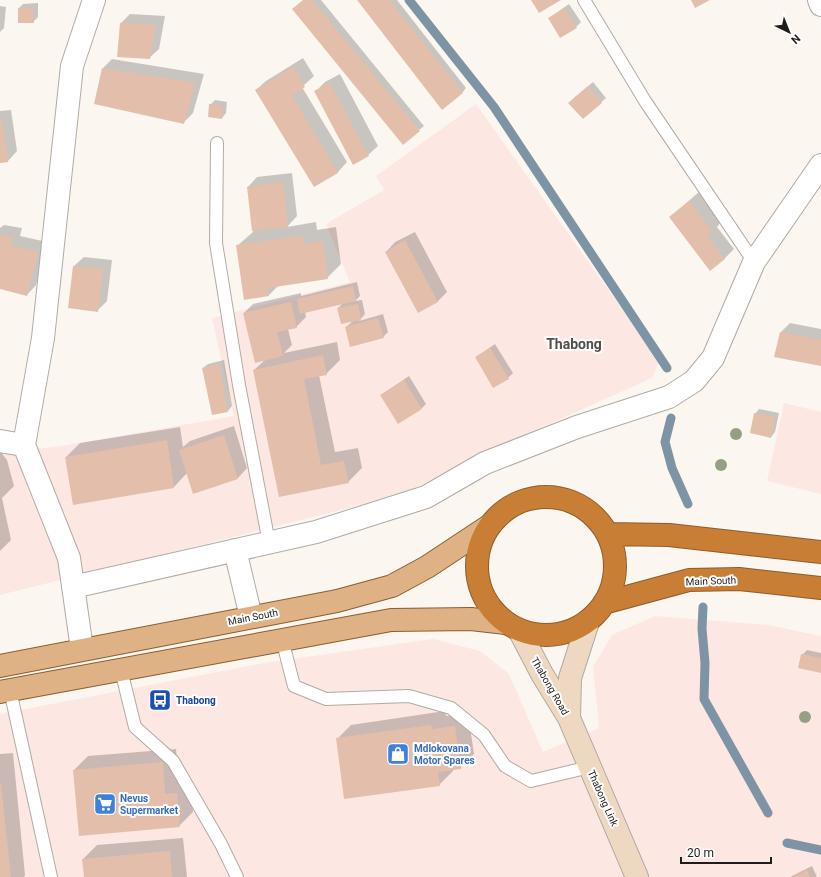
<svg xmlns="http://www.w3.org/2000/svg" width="821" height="877" font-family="Roboto,sans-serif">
	<rect width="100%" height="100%" fill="#fbf6ef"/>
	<path fill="#fde7e3" d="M476 104 659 361 652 378 489 451 401 495 0 595V453L62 446 234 416 212 318 350 282 326 224 384 190 376 176Z
		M784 403 821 412V494L767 481Z
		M655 616 768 625 821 636V877H0V714L264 663 433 639 480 651 509 674 543 752 599 728 593 667 612 635Z"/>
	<path fill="#0003" d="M303 0H321L424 126 419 130Z
		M358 0H397L466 88 462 93Z
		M38 3V17L33 22 19 8 23 4Z
		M569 4 581 22 576 27 549 18Z
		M0 6 6 7 4 28 0 32Z
		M130 14 165 16 159 49 149 58 121 23Z
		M303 58 314 76 302 87 347 162 338 172 314 186 256 90 266 81Z
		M112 59 204 74 193 113 183 123 103 68Z
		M340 74 378 146 368 155 315 92 325 82Z
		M593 82 606 98 583 118 574 98Z
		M215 100 227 102 226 113 222 118 210 105Z
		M11 110 17 151 8 161 0 162V111Z
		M292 173 297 216 287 227 316 222 317 230 336 227 341 264 327 278 279 285 269 295 245 299 237 246 253 232 248 187 257 177Z
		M699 192 721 222 717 227 734 249 724 259 670 217Z
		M4 225 22 228 20 236 47 242 36 285 27 295 0 288V228Z
		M415 232 447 292 437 302 386 252 395 242Z
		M84 257 112 260 107 301 97 311 74 266Z
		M357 282 360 296 355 301 362 300 365 314 359 321 383 314 388 332 383 337 346 327 353 321 338 308 343 303 305 312 306 317 296 327 288 329 292 345 284 353 337 342 340 360 326 374 319 375 335 452 358 448 362 468 348 482 280 496 254 370 266 359 244 313 253 304 301 293V296Z
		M790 323 821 329V365L776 356 781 332Z
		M495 344 513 373 508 378 476 357Z
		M224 360 232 406 228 411 203 368 208 364Z
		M409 376 426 404 422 408 381 395Z
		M759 409 779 413 775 432 771 437 755 414Z
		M234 426 247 468 238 478 193 492 187 473 174 487 66 457 80 443 180 427 183 447 190 441Z
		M0 451 7 460 14 486 2 498 11 540 0 551Z
		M807 650 821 653V672L802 655Z
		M445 711 446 716 468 713 474 754 460 768 453 769V771L439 785 337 739 351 725Z
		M176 749 179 780 191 779 193 812 179 826 74 770 88 756Z
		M13 753 25 875 24 877H0V754Z
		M183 838 187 877H85L83 859 97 845Z
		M812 866 817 877H790Z"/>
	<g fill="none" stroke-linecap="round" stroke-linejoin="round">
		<path stroke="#7e94a5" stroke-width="9" d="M409 0 494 107 667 368
			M671 418 665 442 672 468 688 504
			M703 607 702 629 705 663 704 699 768 813
			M787 843 821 850"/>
	</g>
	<path fill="#e3bfab" d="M303 0H312L420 131 403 145 292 9Z
		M357 0H389L463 93 442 110Z
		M531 0H561L539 13Z
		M691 0H710L695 8Z
		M18 8H33L34 23H18Z
		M565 8 577 28 560 38 548 18Z
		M120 23 156 25 150 59 117 57Z
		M293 67 305 87 292 95 338 173 314 187 255 90Z
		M102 68 195 83 184 124 94 104Z
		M330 83 369 156 353 165 314 91Z
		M588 86 602 103 583 119 568 103Z
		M209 104 223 106 222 119 208 117Z
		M0 119H2L8 162 0 163Z
		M283 182 288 227 252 231 247 187Z
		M689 201 713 232 707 236 725 259 710 271 669 217Z
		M0 235 13 237 11 245 38 252 27 296 0 289Z
		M302 236 304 244 323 241 328 279 268 288 269 296 244 300 236 245Z
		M405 240 438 302 418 313 385 252Z
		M73 266 103 269 98 312 68 308Z
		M353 286 356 301 300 314 297 299Z
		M291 302 297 328 277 332 283 356 255 363 243 313Z
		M358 304 361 320 341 324 337 308Z
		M378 318 384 338 350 347 345 327Z
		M780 332 821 340V366L774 357Z
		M490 348 509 379 493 388 475 357Z
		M323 355 327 375 304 379 321 465 344 461 349 483 279 497 253 370Z
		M219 364 228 412 212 415 202 368Z
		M404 380 422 409 398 424 380 395Z
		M754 413 775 417 771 438 750 433Z
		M224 435 238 479 193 494 179 450Z
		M167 440 174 488 73 505 65 457Z
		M801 654 821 658V673L798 668Z
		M431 725 432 729 455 726 461 769 438 772 440 786 344 799 336 738Z
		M163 762 165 794 177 793 180 827 79 836 73 770Z
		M0 784H1L11 877H0Z
		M170 851 172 877H84L82 859Z
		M807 870 810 877H793Z"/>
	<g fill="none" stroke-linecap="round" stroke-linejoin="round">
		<g stroke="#b0aba5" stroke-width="14">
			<path id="lane" d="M584 0 645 101 754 262
				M217 143 216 243 239 385 269 543
				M282 639 294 686 326 699 409 696 451 708 484 735 505 766 531 781 590 767
				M121 670 135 727 173 761 221 844 237 877
				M10 690 51 877"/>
		</g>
		<g stroke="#b0aba5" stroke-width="24">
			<path id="street" d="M819 0 821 5
				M0 441 24 445
				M235 550 251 617
				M73 587 316 532 426 497 485 463 577 427 669 397 694 381 713 358 754 262 821 165
				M82 649 69 558 24 445 43 338 72 66 94 0"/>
		</g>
		<g stroke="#b0aba5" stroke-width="24">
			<path id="secondary" d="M519 630 542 674 569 718 637 877
				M569 718 570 678 588 622"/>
		</g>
		<g stroke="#8e5c2c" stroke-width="24">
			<path id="primary" d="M0 666 337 601 392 586 427 567 489 526
				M0 692 391 620 471 619 506 623"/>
		</g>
		<g stroke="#8e5c2c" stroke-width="24">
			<path id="highway" d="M477 566a69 69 0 1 1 138 0a69 69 0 1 1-138 0Z
				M608 534 669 535 821 552
				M604 603 689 580 739 579 821 588"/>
		</g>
		<use href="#lane" stroke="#fff" stroke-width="12"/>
		<use href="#street" stroke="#fff" stroke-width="22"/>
		<use href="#secondary" stroke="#efd8c2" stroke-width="22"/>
		<use href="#primary" stroke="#dfb286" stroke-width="22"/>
		<use href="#highway" stroke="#c97e35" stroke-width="22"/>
	</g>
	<g fill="#95a082">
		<circle cx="736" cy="434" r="6"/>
		<circle cx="721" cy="465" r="6"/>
		<circle cx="805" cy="717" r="6"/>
	</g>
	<defs>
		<g id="bus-square" transform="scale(1.15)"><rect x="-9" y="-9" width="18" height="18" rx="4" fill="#1a4fb4" stroke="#fff"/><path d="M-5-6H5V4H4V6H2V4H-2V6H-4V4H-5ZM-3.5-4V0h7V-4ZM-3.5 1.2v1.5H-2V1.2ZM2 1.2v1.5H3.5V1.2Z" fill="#fff"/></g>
		<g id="shop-square" transform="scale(1.15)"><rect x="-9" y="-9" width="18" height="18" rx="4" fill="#3f7fe0" stroke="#fff"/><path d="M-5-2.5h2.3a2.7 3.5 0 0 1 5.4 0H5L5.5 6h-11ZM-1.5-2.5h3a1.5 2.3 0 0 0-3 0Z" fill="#fff"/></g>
		<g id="supermarket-square" transform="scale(1.15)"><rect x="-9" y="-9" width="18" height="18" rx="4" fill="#3f7fe0" stroke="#fff"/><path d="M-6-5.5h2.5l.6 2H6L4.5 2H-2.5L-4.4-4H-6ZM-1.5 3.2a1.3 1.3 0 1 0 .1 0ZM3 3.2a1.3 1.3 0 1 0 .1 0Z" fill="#fff"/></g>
	</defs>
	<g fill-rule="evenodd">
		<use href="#bus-square" x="160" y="700"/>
		<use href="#shop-square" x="398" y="754"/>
		<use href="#supermarket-square" x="105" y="804"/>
	</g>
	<g text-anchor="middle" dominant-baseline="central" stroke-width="4" stroke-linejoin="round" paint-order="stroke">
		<g font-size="10" fill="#1f1d1b" stroke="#fff">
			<text transform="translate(711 581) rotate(-2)">Main South</text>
			<text transform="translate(253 617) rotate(-11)">Main South</text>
			<text transform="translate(550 686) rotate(60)">Thabong Road</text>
			<text transform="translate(603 798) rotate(66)">Thabong Link</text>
		</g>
		<g font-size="10" font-weight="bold" fill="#164399" stroke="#fff" text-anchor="start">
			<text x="176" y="700">Thabong</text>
		</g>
		<g font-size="10" font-weight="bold" fill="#366cbe" stroke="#fff" text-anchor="start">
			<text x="414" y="748">Mdlokovana<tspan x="414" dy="12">Motor Spares</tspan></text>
			<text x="120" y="798">Nevus<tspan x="120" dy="12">Supermarket</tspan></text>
		</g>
		<g font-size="14" font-weight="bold" fill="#524e49" stroke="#fff">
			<text x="574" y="344">Thabong</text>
		</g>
	</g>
	<g transform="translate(789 32) rotate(137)" stroke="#ffffff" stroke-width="3" paint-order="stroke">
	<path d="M0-3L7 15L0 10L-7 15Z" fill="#1f1d1b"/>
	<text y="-6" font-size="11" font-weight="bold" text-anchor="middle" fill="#1f1d1b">N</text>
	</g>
	<path d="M681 857v6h90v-6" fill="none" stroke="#1f1d1b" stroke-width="2"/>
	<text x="687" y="857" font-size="12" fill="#1f1d1b" stroke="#ffffff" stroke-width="3" paint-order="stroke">20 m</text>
</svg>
